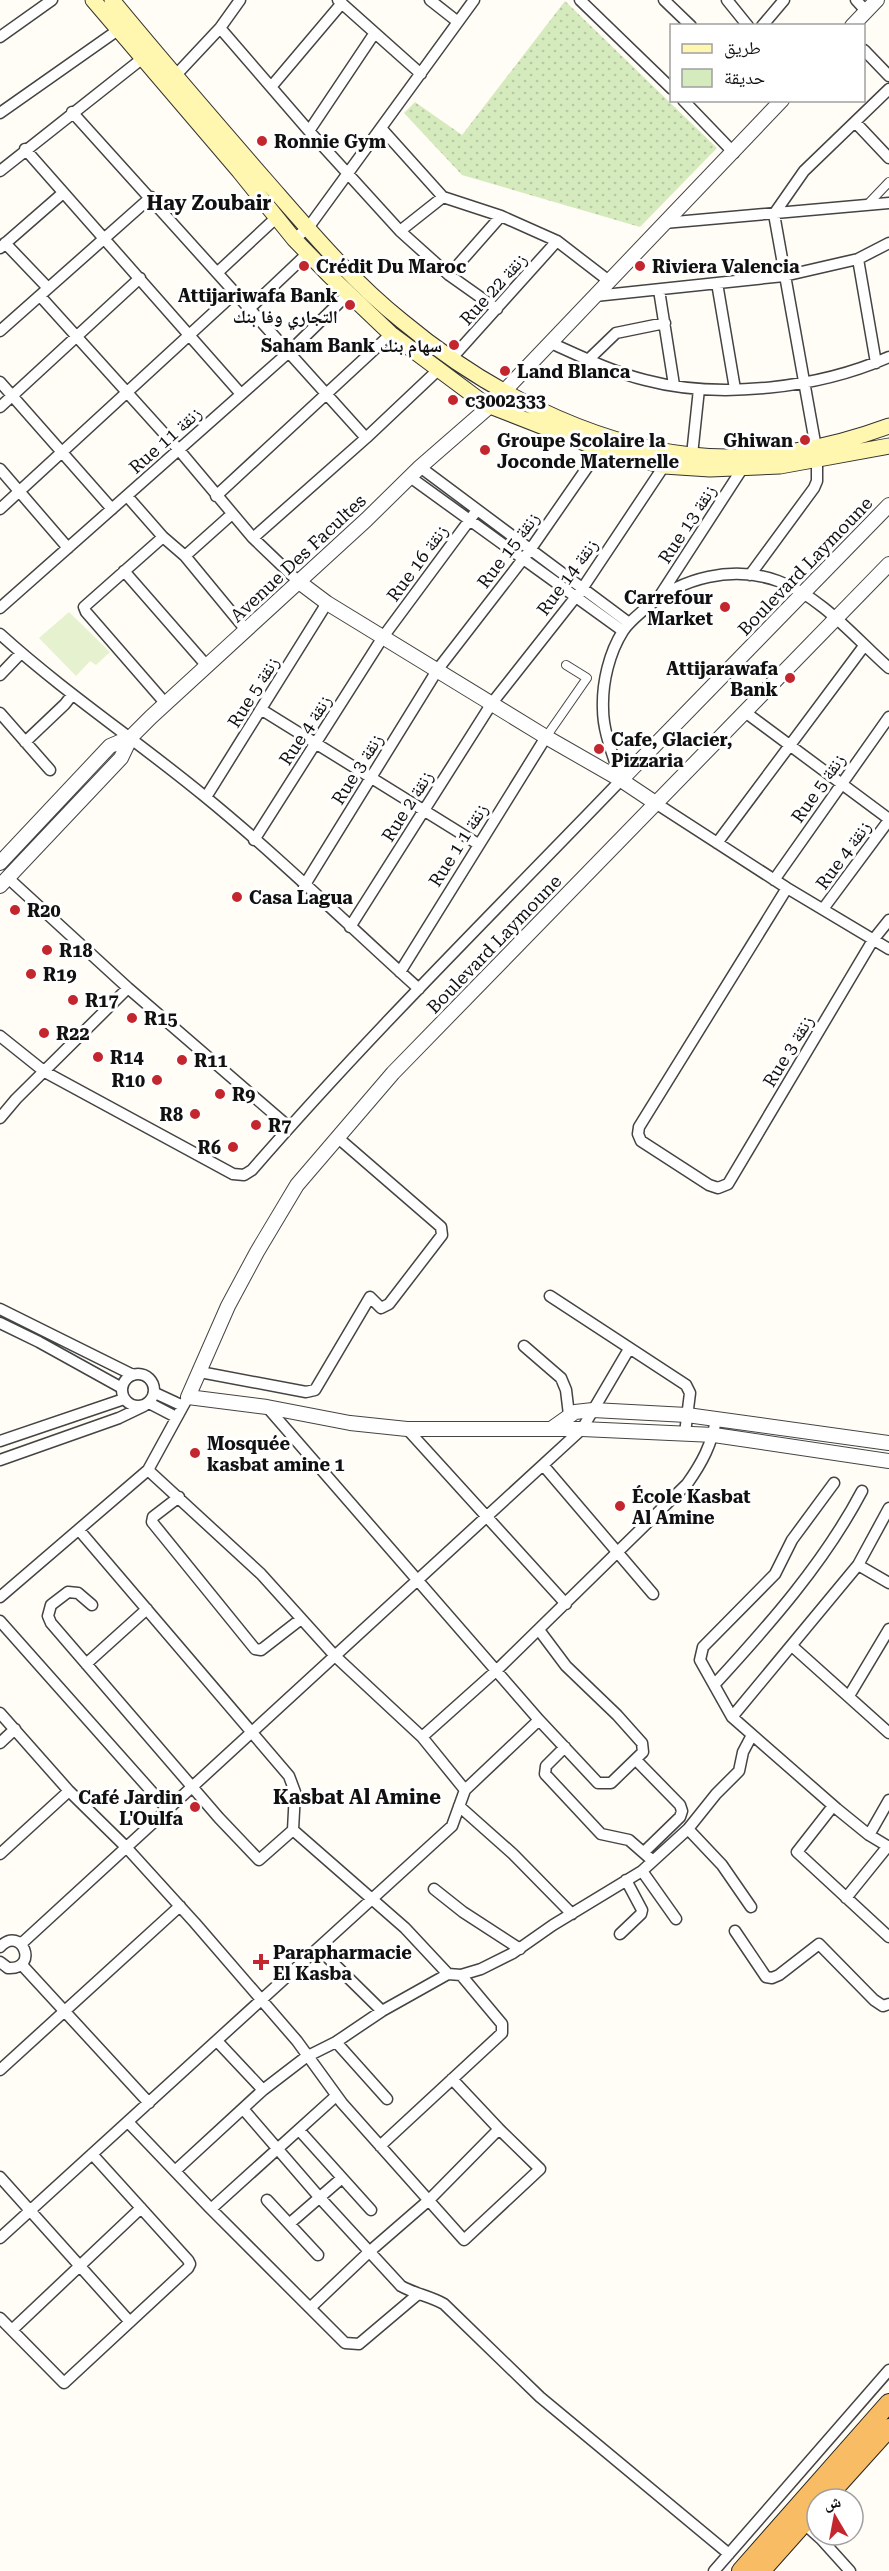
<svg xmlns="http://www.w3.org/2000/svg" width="889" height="2571" font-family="'Roboto Serif','Noto Naskh Arabic',serif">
	<defs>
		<pattern id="green-dots" width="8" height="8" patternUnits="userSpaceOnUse" patternTransform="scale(1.5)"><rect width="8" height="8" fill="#d5ebbd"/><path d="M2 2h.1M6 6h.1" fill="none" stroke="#b6c8a1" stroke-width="1.8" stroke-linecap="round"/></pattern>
	</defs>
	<rect width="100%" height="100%" fill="#fffdf5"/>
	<path fill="url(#green-dots)" d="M565 1 717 148 640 227 462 175 404 113 415 102 462 135Z"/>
	<path fill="#e6f2cf" d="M69 612 110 652 96 665 90 661 76 676 39 638Z"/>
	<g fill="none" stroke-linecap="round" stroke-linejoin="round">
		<g stroke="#444" stroke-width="10">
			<path id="pedestrian" d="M867 205 889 182
				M546 737 587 678 566 665"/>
		</g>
		<g stroke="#444" stroke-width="13">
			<path id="minor" d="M338 0 421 74
				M430 0 458 22
				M580 0 672 89
				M664 0 691 26
				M727 0 748 26
				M856 0 866 11
				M762 26 784 0
				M220 28 309 131 400 231 449 275 497 309
				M0 37 52 0
				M864 50 889 76
				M175 76 220 28 240 0
				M271 87 342 3
				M683 100 734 153
				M72 112 366 438
				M0 113 118 30
				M855 122 889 158
				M381 128 443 197 501 216 557 241 609 281
				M309 131 374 34
				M25 149 241 394
				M0 171 148 54
				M664 223 889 203
				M400 231 443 197
				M294 239 308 228 474 0
				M5 243 48 288
				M0 248 63 193
				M858 259 876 363
				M218 272 277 217
				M449 275 501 216
				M717 283 735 389
				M659 290 674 385
				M40 296 179 450 253 538 299 582
				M595 296 784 276 858 259 889 243
				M250 308 308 253
				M0 331 151 197
				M551 343C582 357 613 372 645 380 720 400 819 388 889 357
				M452 358 557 241
				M588 360 616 333 665 323
				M0 382 112 509
				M0 407 140 278
				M816 448 774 214 804 171 889 89
				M692 455 699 389
				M420 467 629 623
				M0 469 68 548
				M410 477 623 631
				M127 496 163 537 185 556 246 630
				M216 496 391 334
				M0 509 236 292
				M163 537 84 607 86 612 166 704
				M253 538 366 438 438 370
				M185 556 232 514
				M124 571 207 666
				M750 575 814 488 817 481V460
				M661 594 742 469
				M0 608 289 352 348 294
				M0 634C64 692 136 740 203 795 278 856 348 925 419 989
				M0 675 21 653
				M262 710 478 844
				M745 712 889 819
				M0 713 50 770
				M25 742 65 704 72 695
				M206 797 327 603
				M657 804 787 888 889 949
				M254 840 383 637 477 510
				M717 843 864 646
				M8 878 128 988 289 1127
				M774 880 889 717
				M304 886 438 669 530 550 600 449
				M787 888 639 1127 638 1134 641 1141 709 1185 718 1188 728 1184 873 940 889 920
				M823 909 889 820
				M350 927 492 703 582 589 664 466
				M400 972 546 737
				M0 1036 45 1072 233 1174 244 1175 252 1170C369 1035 497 909 621 780 614 757 603 733 603 709 602 683 609 653 623 631 629 622 638 615 646 608 682 577 733 565 778 581 822 597 855 638 889 668
				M0 1118 16 1099 128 988
				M550 1296 686 1385 690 1393 685 1433
				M0 1309 133 1375
				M0 1323 39 1342 122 1388
				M524 1346 561 1378 566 1390 569 1415
				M200 1372 306 1392 315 1390 370 1297 381 1308 389 1304 442 1235 441 1227 337 1137
				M122 1390a16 16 0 1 1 32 0a16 16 0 1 1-32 0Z
				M155 1393 183 1406
				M149 1403 176 1417
				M267 1407 539 1720 598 1783H611L643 1752 642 1743 617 1715 566 1666 539 1630
				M407 1429 566 1604
				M0 1441 124 1399
				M0 1460 119 1418 144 1406
				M543 1465 653 1594
				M148 1470 261 1574 335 1656 422 1737 465 1790
				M834 1483 792 1540 775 1574 703 1647 700 1660 732 1717 837 1809 869 1835 889 1847
				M179 1497 153 1517 152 1522 255 1649 261 1650 301 1619
				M79 1530 289 1776 295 1792 293 1830 405 1928 448 1974 382 2011 336 2042 306 2057 263 2090 175 2171
				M858 1565 889 1583
				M0 1597 148 1470 188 1397
				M92 1605 78 1593 68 1592 51 1605 48 1616 51 1623 219 1818 259 1860 293 1830
				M0 1621 168 1810
				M792 1646 889 1733
				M86 1664 147 1609
				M714 1685C769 1625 824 1563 862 1491
				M849 1696 889 1629
				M0 1713 69 1791 126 1847 195 1923 297 2041 342 2103 464 2240 540 2169 499 2129 452 2079
				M732 1717 858 1565 889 1508
				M422 1737 497 1670 687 1484C702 1463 712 1444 716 1419
				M0 1743 15 1729
				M565 1747 546 1766 545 1774 601 1834 629 1840 653 1861
				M636 1760 680 1805 682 1811 680 1817 644 1852
				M459 1806 513 1854 572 1914
				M833 1806 797 1852 889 1937
				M688 1829 722 1865 751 1907
				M869 1835 889 1800
				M0 1854 69 1791
				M642 1871 676 1919
				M434 1889 463 1912 520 1949
				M846 1898 888 1846
				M735 1931 766 1977 772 1978 779 1975 819 1944 874 2000 883 2006 889 2004
				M620 1934 641 1914 642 1910 626 1880
				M21 1944 582 1429 629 1349
				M0 1947C22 1924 40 1970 8 1968L0 1962
				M318 1948 382 2011
				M22 1965 149 2103
				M448 1974 461 1975 481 1969 513 1953 553 1925 642 1871 688 1829 716 1794 739 1771 743 1752 752 1735
				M217 2041 263 2090
				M336 2042 387 2099
				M0 2070 180 1906
				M244 2110 320 2198 401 2286C415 2294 430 2296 444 2304L540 2397 729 2554
				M128 2122 211 2209 345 2343 359 2344 417 2295
				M299 2130 371 2210
				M380 2146 502 2033V2024L461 1975
				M0 2177 130 2322
				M267 2200 318 2255
				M211 2209 336 2096
				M289 2224 342 2178
				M0 2238 452 1826 465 1790 539 1720
				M310 2308 369 2252 429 2200 499 2129
				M0 2318 64 2383 188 2268 190 2264 188 2260 92 2154
				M12 2330 141 2208
				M800 2520 821 2539 850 2571
				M714 2571 889 2370"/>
		</g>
		<g stroke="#444" stroke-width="16">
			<path id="tertiary" d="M852 26 877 0
				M889 564 393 1073 297 1185 257 1252 228 1306 188 1397 267 1407 350 1423 407 1429H582L714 1435 889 1461
				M299 582 327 603 546 737 621 780 657 804
				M621 780 889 505
				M0 863 110 746 131 737
				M0 886 121 758 131 737 151 717 366 520 420 467 490 406 782 100
				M551 1429 575 1412 593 1410 687 1415 889 1443"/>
		</g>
		<g stroke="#333" stroke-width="17">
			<path id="secondary" d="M93 0 239 171 294 239 329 275 391 334 485 404 600 449 664 466 710 469 780 466 889 446
				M112 0C163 62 215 122 268 183 310 231 352 281 402 321 481 387 587 444 691 455 757 462 827 449 889 426"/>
		</g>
		<g stroke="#222" stroke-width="20">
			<path id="trunk" d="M825 2499 889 2428
				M741 2571 889 2403
				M761 2571 817 2508"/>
		</g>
		<use href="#pedestrian" stroke="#fff" stroke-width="8"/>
		<use href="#minor" stroke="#fff" stroke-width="10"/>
		<use href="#tertiary" stroke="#fff" stroke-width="14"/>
		<use href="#secondary" stroke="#fff6b0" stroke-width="15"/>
		<use href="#trunk" stroke="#f7bc64" stroke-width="18"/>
	</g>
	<g fill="#c4262e" stroke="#fff" stroke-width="2">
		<circle cx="262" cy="141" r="6"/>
		<circle cx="304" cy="266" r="6"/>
		<circle cx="640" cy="266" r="6"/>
		<circle cx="350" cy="305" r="6"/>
		<circle cx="454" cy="345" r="6"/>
		<circle cx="505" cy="371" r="6"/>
		<circle cx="453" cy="400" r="6"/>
		<circle cx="805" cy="440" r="6"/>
		<circle cx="485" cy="450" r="6"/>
		<circle cx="725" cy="607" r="6"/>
		<circle cx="790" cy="678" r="6"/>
		<circle cx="599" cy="749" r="6"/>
		<circle cx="237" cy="897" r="6"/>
		<circle cx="15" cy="910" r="6"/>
		<circle cx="47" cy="950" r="6"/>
		<circle cx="31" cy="974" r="6"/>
		<circle cx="73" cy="1000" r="6"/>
		<circle cx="132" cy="1018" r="6"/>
		<circle cx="44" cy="1033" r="6"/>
		<circle cx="98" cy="1057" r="6"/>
		<circle cx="182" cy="1060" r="6"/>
		<circle cx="157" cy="1080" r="6"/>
		<circle cx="220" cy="1094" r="6"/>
		<circle cx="195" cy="1114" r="6"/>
		<circle cx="256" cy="1125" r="6"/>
		<circle cx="233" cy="1147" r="6"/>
		<circle cx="195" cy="1453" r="6"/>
		<circle cx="620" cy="1506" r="6"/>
		<circle cx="195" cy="1807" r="6"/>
		<path d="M258 1953h6v6h6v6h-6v6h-6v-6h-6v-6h6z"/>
	</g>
	<g text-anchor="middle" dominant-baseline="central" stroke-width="6" stroke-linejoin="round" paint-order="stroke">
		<g font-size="18" font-weight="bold" fill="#111" stroke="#fff" text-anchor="start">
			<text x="274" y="141">Ronnie Gym</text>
			<text x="316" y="266">Crédit Du Maroc</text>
			<text x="652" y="266">Riviera Valencia</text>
			<text x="338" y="295" text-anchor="end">Attijariwafa Bank<tspan x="338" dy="21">التجاري وفا بنك</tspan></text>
			<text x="442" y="345" text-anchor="end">Saham Bank سهام بنك</text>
			<text x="517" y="371">Land Blanca</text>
			<text x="465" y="400">c3002333</text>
			<text x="497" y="440">Groupe Scolaire la<tspan x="497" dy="21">Joconde Maternelle</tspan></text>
			<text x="793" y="440" text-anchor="end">Ghiwan</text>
			<text x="713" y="597" text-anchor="end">Carrefour<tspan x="713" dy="21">Market</tspan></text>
			<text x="778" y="668" text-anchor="end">Attijarawafa<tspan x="778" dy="21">Bank</tspan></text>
			<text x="611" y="739">Cafe, Glacier,<tspan x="611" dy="21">Pizzaria</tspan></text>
			<text x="249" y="897">Casa Lagua</text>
			<text x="27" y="910">R20</text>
			<text x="59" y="950">R18</text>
			<text x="43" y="974">R19</text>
			<text x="85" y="1000">R17</text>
			<text x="144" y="1018">R15</text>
			<text x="56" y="1033">R22</text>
			<text x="110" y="1057">R14</text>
			<text x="194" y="1060">R11</text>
			<text x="145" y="1080" text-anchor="end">R10</text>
			<text x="232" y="1094">R9</text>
			<text x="183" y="1114" text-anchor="end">R8</text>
			<text x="268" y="1125">R7</text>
			<text x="221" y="1147" text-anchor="end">R6</text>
			<text x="207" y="1443">Mosquée<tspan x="207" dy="21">kasbat amine 1</tspan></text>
			<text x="632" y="1496">École Kasbat<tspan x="632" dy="21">Al Amine</tspan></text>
			<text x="183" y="1797" text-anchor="end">Café Jardin<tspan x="183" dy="21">L'Oulfa</tspan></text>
			<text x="273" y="1952">Parapharmacie<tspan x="273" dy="21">El Kasba</tspan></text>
		</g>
		<g font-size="18" fill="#111" stroke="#fff">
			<text transform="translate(493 289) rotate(-48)">Rue 22 زنقة</text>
			<text transform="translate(165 440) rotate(-42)">Rue 11 زنقة</text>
			<text transform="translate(687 524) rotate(-57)">Rue 13 زنقة</text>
			<text transform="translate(508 550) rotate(-53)">Rue 15 زنقة</text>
			<text transform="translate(298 558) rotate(-43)">Avenue Des Facultes</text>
			<text transform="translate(417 563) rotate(-54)">Rue 16 زنقة</text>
			<text transform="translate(805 566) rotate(-46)">Boulevard Laymoune</text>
			<text transform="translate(567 577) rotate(-54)">Rue 14 زنقة</text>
			<text transform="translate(253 692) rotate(-58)">Rue 5 زنقة</text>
			<text transform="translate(305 730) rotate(-57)">Rue 4 زنقة</text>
			<text transform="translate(357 769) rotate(-58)">Rue 3 زنقة</text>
			<text transform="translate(818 788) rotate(-55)">Rue 5 زنقة</text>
			<text transform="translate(407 806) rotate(-58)">Rue 2 زنقة</text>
			<text transform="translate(458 845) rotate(-58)">Rue 1 زنقة 1</text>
			<text transform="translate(843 855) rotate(-54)">Rue 4 زنقة</text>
			<text transform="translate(494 944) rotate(-46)">Boulevard Laymoune</text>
			<text transform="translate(788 1051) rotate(-59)">Rue 3 زنقة</text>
		</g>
		<g font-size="20" font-weight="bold" fill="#111" stroke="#fff">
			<text x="209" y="203">Hay Zoubair</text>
			<text x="357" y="1797">Kasbat Al Amine</text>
		</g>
	</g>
	<rect x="670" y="24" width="195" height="78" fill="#ffffff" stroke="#a0a0a0" stroke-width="1.5"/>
	<rect x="682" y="44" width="30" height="9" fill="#fff6b0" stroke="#a0a0a0" stroke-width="1.5"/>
	<text x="724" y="54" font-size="18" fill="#111111">طريق</text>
	<rect x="682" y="69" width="30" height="18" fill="#d5ebbd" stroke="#a0a0a0" stroke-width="1.5"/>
	<text x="724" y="84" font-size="18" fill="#111111">حديقة</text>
	<g transform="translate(835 2517) rotate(350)"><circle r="28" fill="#ffffff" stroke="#a0a0a0" stroke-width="1.5"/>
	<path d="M0-4.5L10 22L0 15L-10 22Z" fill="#c4262e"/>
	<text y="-9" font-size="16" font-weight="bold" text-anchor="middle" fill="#111111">ش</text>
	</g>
</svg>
